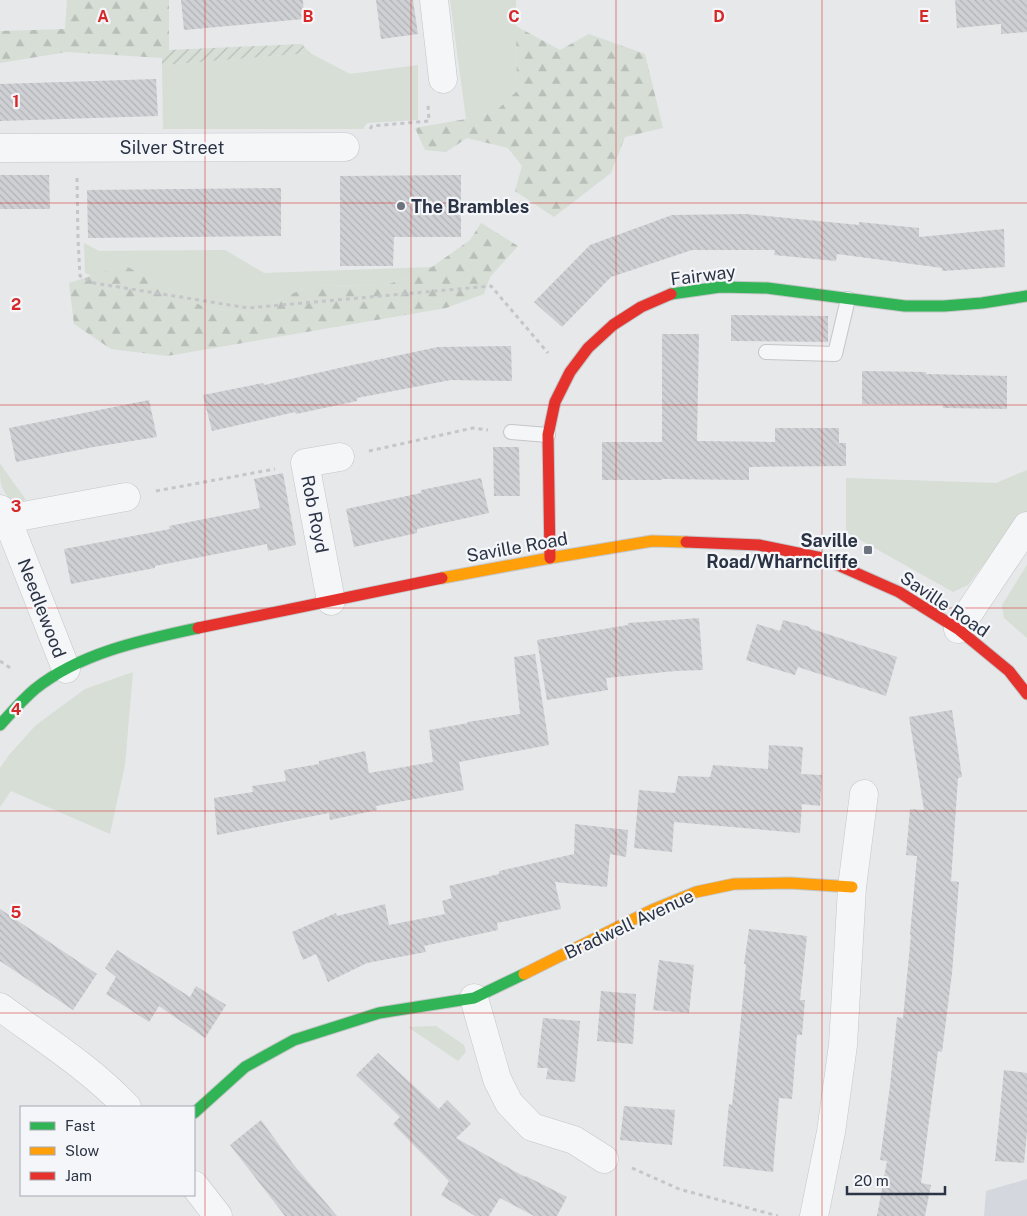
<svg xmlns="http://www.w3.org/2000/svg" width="1027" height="1216" font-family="'Public Sans',sans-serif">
	<defs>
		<pattern id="forest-firs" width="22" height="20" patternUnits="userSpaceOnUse" patternTransform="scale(1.25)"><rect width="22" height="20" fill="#d6ded6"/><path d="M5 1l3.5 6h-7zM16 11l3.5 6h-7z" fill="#b8bfb9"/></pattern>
		<pattern id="garden-furrows" width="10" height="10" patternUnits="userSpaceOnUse" patternTransform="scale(1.25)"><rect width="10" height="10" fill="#d6ded6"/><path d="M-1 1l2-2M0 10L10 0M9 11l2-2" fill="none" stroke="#b8bfb9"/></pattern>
		<pattern id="building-back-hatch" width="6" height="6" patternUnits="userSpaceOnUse" patternTransform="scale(1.25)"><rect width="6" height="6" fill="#ced0d3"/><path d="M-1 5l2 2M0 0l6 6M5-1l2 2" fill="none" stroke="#b1b3b6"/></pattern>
	</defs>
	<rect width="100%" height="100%" fill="#e6e8ea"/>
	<path fill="#d4d7dd" d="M1027 1179V1216H984L986 1191Z"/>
	<path fill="#d6ded6" d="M450 0H516L517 91 495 112 466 119Z
		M310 53 350 74 418 65V120L367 123 363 129H163L162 65Z
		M84 243 99 251 225 250 264 273 432 267 384 286 311 285 250 313 204 307 124 265 92 276 85 273Z
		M0 464 1 465 26 500 14 504C0 487 0 487 0 464Z
		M1027 470V513L1013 526 968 585 953 592 846 532V478L996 483Z
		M1027 565V638L1004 618 1002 605Z
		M133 672 125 765 110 834 11 791 0 807V768L9 755 36 725 85 689Z
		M436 1026 464 1045 466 1052 458 1061 408 1027Z"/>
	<path fill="url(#forest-firs)" d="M67 0H169V50L162 58 67 52 0 63V31L65 29Z
		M516 26 560 50 589 34 645 54 663 128 625 137 611 173 554 217 515 191 522 166 508 148 467 138 446 152 425 150 415 128 466 119 495 112 517 91Z
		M481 223 518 246 490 277 484 294 446 308 167 356 111 349 74 324 69 283 124 265 204 307 250 313 311 285 384 286 432 267 470 240Z"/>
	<path fill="url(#garden-furrows)" d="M302 44 310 53 162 65V58L169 50Z"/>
	<path fill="url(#building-back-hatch)" d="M181 0H303L304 19 184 30Z
		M376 0H413L418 34 381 39Z
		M955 0H1027V32L1001 34V24L957 28Z
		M156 79 158 116 0 121V84Z
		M0 175H49L50 209H0Z
		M461 175V237H394L393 266H340V176Z
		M281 188V236L88 238 87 190Z
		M746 214 859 225V222L919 228V237L1004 229 1005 267 942 271V268L837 254 836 261 774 255 775 250H692L611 277 562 327 534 302 590 245 672 215Z
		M731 315 828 316V342L731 341Z
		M662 334H699L697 441 775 442V428H839V443H846V466L749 467V480L662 479V480H602V442H662Z
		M511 346 512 381 451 380 357 398V401L296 414 295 412 212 431 203 395 263 383 264 385 348 366 438 347Z
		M862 371 926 372V374L1007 376V409L943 408V405L862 404Z
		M149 400 157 437 94 447 16 462 9 428Z
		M493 447H519L520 496H494Z
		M283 473 296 545 268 551 267 544 155 566V568L71 584 64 549 170 529 169 526 260 508 254 479Z
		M481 478 489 513 417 529V533L354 547 346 509 421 493V490Z
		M699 618 703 670 675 671 606 678 608 690 547 700 537 640 628 625V623Z
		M783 620 810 627 809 628 897 657 886 696 798 667 795 675 746 660 757 624 780 631Z
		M535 654 549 745 459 762 464 790 376 806 377 810 330 820 329 813 217 835 214 798 253 792 252 786 286 781 284 770 319 764V761L365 751 369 773 433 762 429 730 468 723 467 722 520 714 514 657Z
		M952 710 962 777 958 778 951 881 959 882 952 973 942 1052 938 1051 921 1183 931 1185 925 1216H877L887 1161 880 1160 890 1086 897 1017 903 1018 911 935H910L917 856 906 855 910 809 924 810 909 717Z
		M769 745 803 747 801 774 822 775 820 806 802 804 800 833 674 822 672 852 634 848 639 790 675 793 678 776 710 777 713 765 768 769Z
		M575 824 628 830 626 857 610 854 607 887 555 882 561 909 497 923 498 930 424 946 426 952 367 963 328 982 316 954 303 960 292 932 336 913 337 916 385 904 389 925 445 914 442 901 452 898 449 886 499 874V871L574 854Z
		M0 909 97 974 73 1010 0 961Z
		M749 929 807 936 800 1000H805L802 1035H797L792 1099 779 1098 773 1172 723 1166 729 1104 732 1105 739 1039 746 964H744Z
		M117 950 190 997 196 986 226 1005 205 1038 159 1006 149 1022 106 994 116 977 105 968Z
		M659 960 694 965 689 1013 653 1010Z
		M601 991 636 994 633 1044 597 1041Z
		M543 1018 580 1021 575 1082 546 1079 548 1068H537Z
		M378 1053 439 1109 447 1100 471 1124 456 1138 525 1177 526 1176 567 1197 557 1216H534L500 1198 489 1216H475L441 1195 449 1181 393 1124 400 1117 356 1075Z
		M1004 1070 1027 1073V1132L1024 1163 995 1161Z
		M624 1106 675 1110 672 1145 620 1140Z
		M261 1120 293 1164 337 1216H285L230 1145Z"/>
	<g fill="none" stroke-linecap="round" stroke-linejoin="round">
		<g stroke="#c4c6c8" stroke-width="16">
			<path id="lane" d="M766 352 835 354 848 299
				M511 432 548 435"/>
		</g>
		<g stroke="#c4c6c8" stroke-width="29">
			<path id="street" d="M434 0 443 79
				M0 148 345 147
				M0 509 7 519 66 669
				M7 519 126 497
				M331 601 305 463 340 457
				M958 629 1027 526
				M474 998 497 1079 509 1103 532 1127 574 1140 604 1159
				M0 1007C44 1039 90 1068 127 1107
				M194 1185 218 1216
				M814 1216 831 1132 843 1045 852 887 864 794"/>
		</g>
		<g stroke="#c4c6c8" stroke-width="13">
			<path id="fast" d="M671 294 720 287 767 288 905 306H944L982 303 1027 296
				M0 725C11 713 22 700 35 689 80 653 142 640 198 628
				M194 1113 245 1067 294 1040 379 1013 474 998 524 974"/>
		</g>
		<g stroke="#c4c6c8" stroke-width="13">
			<path id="slow" d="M442 578 550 558 652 541 686 542
				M524 974 652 910 696 892 734 884 790 883 852 887"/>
		</g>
		<g stroke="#c4c6c8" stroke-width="13">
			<path id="jam" d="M686 542 759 545 822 558 899 592 958 629 1009 671 1027 694
				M550 558 548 435 555 402 570 372 588 348 613 325 641 307 671 294
				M198 628 442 578"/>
		</g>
		<path stroke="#c5c6ca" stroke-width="3" stroke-dasharray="4 4" stroke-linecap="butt" d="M370 129 372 126 429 121 428 104
			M77 178 78 239 80 276 94 283 248 308 491 286 548 353
			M369 451 473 428 488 430
			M156 491 275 469
			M0 661 12 669
			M632 1168 679 1189 778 1216"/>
		<use href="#lane" stroke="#f5f6f7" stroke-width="14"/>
		<use href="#street" stroke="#f5f6f7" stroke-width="28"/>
		<use href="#fast" stroke="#30b455" stroke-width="11"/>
		<use href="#slow" stroke="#ff9f0a" stroke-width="11"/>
		<use href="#jam" stroke="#e5322d" stroke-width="11"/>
	</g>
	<path fill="none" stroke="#d62828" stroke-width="1" stroke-opacity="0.55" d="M205 0V1216M411 0V1216M616 0V1216M822 0V1216M0 203H1027M0 405H1027M0 608H1027M0 811H1027M0 1013H1027"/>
	<g fill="#6c737f" stroke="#f4f6f9" stroke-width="2">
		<circle cx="401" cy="206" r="5"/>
		<rect x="863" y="545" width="10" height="10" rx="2.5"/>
	</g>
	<g text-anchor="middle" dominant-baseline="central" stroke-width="4.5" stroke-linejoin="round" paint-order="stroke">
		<g font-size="18" fill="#2b3445" stroke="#f4f6f9">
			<text x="172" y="147">Silver Street</text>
			<text transform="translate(703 275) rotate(-7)">Fairway</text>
			<text transform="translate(315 514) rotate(79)">Rob Royd</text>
			<text transform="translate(517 547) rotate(-10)">Saville Road</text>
			<text transform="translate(945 604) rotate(34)">Saville Road</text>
			<text transform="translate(42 608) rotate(69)">Needlewood</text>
			<text transform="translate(629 924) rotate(-25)">Bradwell Avenue</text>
		</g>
		<g font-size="18" font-weight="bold" fill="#2b3445" stroke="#f4f6f9" text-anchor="start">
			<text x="411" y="206">The Brambles</text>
			<text x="858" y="540" text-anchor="end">Saville<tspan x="858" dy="21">Road/Wharncliffe</tspan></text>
		</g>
	</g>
	<g font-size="16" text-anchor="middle" font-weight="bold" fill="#d62828" stroke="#f4f6f9" stroke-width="4.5" stroke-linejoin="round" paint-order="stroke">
		<text x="103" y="22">A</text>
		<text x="308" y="22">B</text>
		<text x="514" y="22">C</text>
		<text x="719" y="22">D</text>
		<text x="924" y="22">E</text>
		<text x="16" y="107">1</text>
		<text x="16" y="310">2</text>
		<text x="16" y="512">3</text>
		<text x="16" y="715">4</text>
		<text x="16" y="918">5</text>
	</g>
	<rect x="20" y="1106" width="175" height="90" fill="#f4f6f9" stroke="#a4a8b1"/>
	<rect x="30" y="1122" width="25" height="8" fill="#30b455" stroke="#a4a8b1"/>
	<text x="65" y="1131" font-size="15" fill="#2b3445">Fast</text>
	<rect x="30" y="1147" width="25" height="8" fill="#ff9f0a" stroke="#a4a8b1"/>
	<text x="65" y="1156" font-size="15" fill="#2b3445">Slow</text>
	<rect x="30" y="1172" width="25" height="8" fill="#e5322d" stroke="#a4a8b1"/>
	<text x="65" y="1181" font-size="15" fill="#2b3445">Jam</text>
	<path d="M847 1186v8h98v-8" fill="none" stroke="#2b3445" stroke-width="2.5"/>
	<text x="854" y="1186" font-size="15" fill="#2b3445" stroke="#f4f6f9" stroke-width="4" paint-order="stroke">20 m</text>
</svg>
